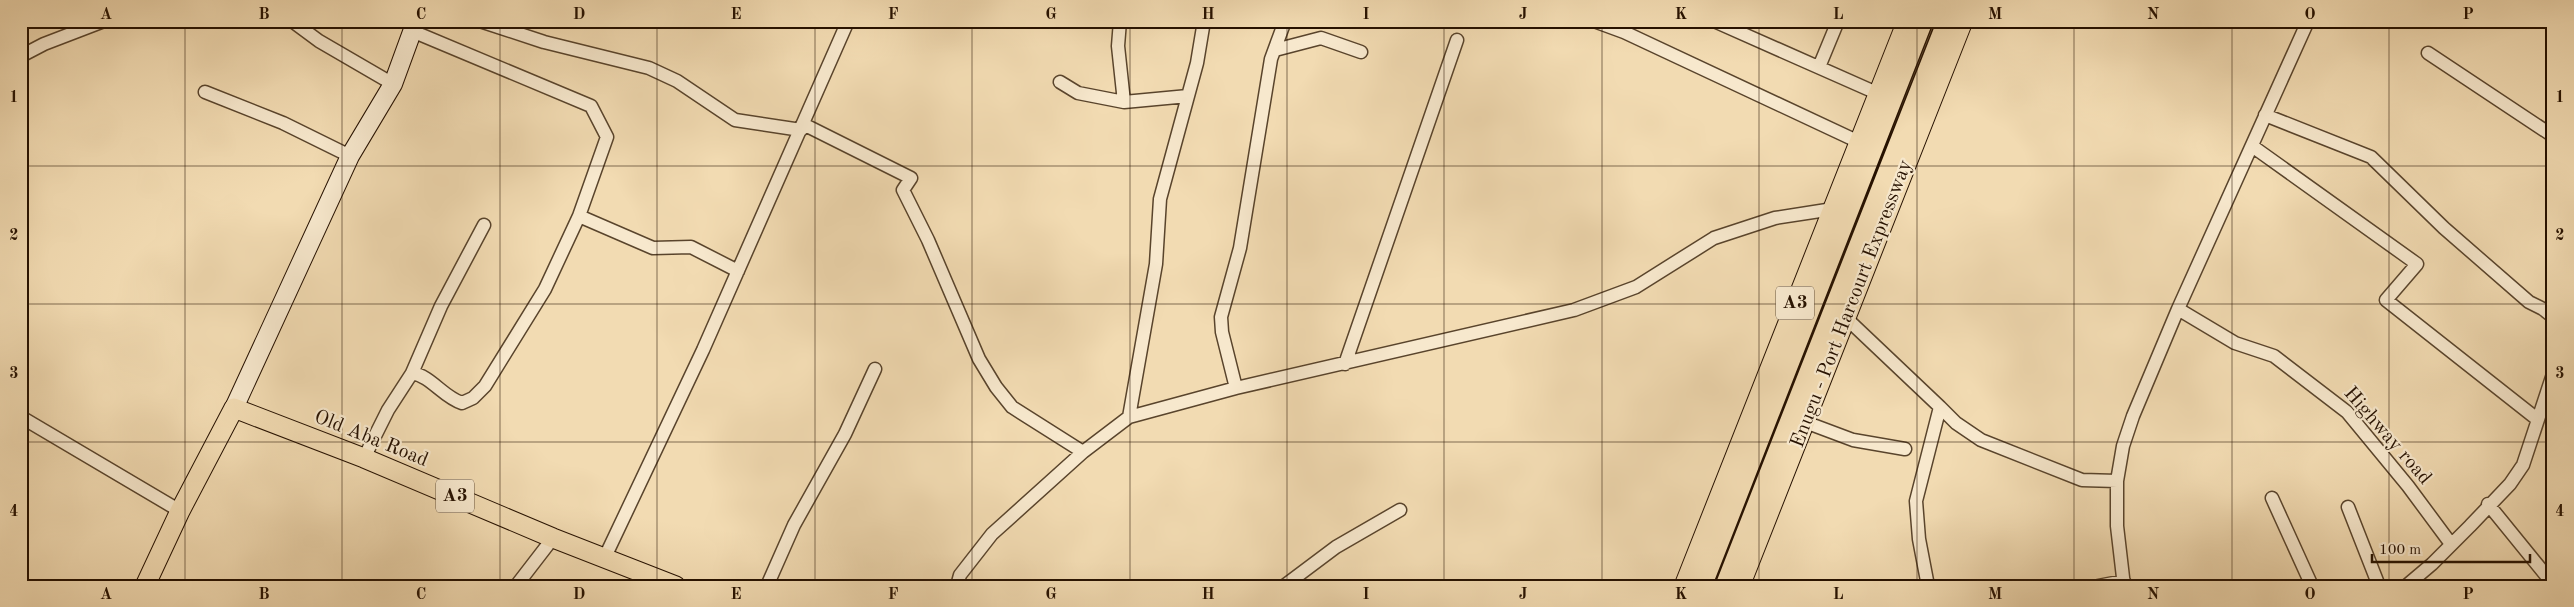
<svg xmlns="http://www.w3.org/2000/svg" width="2574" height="607" font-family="'Old Standard TT',serif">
	<rect width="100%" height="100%" fill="#f2dbb2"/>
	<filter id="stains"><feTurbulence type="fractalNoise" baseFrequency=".004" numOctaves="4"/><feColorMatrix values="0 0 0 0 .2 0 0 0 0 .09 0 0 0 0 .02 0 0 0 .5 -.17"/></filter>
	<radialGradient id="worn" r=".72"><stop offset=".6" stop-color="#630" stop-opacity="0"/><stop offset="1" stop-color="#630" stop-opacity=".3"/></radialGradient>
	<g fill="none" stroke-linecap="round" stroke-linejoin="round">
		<g stroke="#59442c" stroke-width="15">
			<path id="street" d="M292 21 319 41 393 84
				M480 21 544 42 649 68 677 81 735 120 801 130
				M1120 21 1118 46 1124 102 1188 96
				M1594 21 1624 32 1859 142
				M1714 21 1879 94
				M412 31 591 106 607 137 579 216 653 248 691 247 738 271
				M1275 50 1321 38 1361 52
				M2428 53 2553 136
				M21 56 44 44 104 21
				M1819 67 1838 21
				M1060 82 1078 93 1124 102
				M205 92 283 123 350 156
				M2265 115 2371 157 2444 228 2529 302 2543 309 2553 317
				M803 124 911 178 903 190 928 240 979 359 996 387 1012 407 1083 452
				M2252 146 2417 264 2386 300 2537 419
				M2178 309 2235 343 2274 356 2347 412 2408 486 2451 544
				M1845 317 1940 407 1916 501 1919 539 1928 586
				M1345 364 1457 40
				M412 373 441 306 484 225
				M1236 388 1222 332 1221 317 1240 248 1271 59 1285 21
				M1940 407 1956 423 1981 440 2082 480 2117 481
				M21 417 180 511
				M1129 417 1156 264 1160 199 1197 63 1204 21
				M1805 422 1853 440 1905 449
				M364 458 388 410 412 373C431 376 443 397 462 403L473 398 485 386 545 289 579 216
				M2272 498 2312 586
				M2488 504 2553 584
				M2348 507 2379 586
				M605 557 703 350 848 21
				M516 586 553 538
				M767 586 794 525 845 434 875 369
				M957 586 960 575 992 534 1083 452 1129 417 1236 388 1574 310 1636 287 1714 238 1775 218 1833 209
				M1284 586 1336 547 1400 510
				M2098 586 2124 581 2102 586
				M2124 586 2117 526V481L2123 446 2133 416 2178 309 2308 21
				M2406 586 2432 564 2470 526 2510 484 2523 465 2553 374"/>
		</g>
		<g stroke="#261100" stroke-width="20">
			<path id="secondary" d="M234 408 350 156 393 84 416 21"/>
		</g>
		<g stroke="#261100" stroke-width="21">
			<path id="primary" d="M145 586 180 511 234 408 364 458 553 538 676 586
				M1684 586 1907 21
				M1740 586 1963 21"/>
		</g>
		<g stroke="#261100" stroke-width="24">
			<path id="highway" d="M1701 586 1922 21
				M1726 586 1948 21"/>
		</g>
		<use href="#street" stroke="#f7e8cd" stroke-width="12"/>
		<use href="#secondary" stroke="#f7e8cd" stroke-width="18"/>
		<use href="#primary" stroke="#f2dbb2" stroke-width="19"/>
		<use href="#highway" stroke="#f2dbb2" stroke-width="21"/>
	</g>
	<path fill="none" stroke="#261100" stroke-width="1" stroke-opacity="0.55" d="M185 21V586M342 21V586M500 21V586M657 21V586M815 21V586M972 21V586M1130 21V586M1287 21V586M1444 21V586M1602 21V586M1759 21V586M1917 21V586M2074 21V586M2232 21V586M2389 21V586M21 166H2553M21 304H2553M21 442H2553"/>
	<g text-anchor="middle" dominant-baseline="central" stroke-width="4.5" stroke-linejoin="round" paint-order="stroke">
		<g fill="#f7e8cd" stroke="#65523e" stroke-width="1">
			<rect x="1776" y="286.5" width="38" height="33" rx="4"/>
			<rect x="436" y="479.5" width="38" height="33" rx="4"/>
		</g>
		<g font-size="19" font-weight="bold" fill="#261100">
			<text x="1795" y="303">A3</text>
			<text x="455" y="496">A3</text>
		</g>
		<g font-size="20" fill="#261100" stroke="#f7e8cd">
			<text transform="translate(1852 304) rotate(-69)">Enugu - Port Harcourt Expressway</text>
			<text transform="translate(2387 436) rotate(49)">Highway road</text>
			<text transform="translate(371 439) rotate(22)">Old Aba Road</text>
		</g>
	</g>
	<rect width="2574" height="607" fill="none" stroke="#f2dbb2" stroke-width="55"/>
	<path d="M2372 554v8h158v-8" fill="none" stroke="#261100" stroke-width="2.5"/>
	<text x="2379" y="554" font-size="15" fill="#261100" stroke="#f7e8cd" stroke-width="4" paint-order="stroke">100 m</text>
	<rect x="28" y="28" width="2518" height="552" fill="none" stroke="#261100" stroke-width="2"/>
	<g font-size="16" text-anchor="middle" font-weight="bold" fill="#261100">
		<text x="106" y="19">A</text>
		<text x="264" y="19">B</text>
		<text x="421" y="19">C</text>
		<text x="579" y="19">D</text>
		<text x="736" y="19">E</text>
		<text x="893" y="19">F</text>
		<text x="1051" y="19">G</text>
		<text x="1208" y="19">H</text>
		<text x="1366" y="19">I</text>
		<text x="1523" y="19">J</text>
		<text x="1681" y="19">K</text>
		<text x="1838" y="19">L</text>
		<text x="1995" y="19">M</text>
		<text x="2153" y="19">N</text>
		<text x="2310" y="19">O</text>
		<text x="2468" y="19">P</text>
		<text x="14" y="102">1</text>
		<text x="2560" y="102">1</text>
		<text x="14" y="240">2</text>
		<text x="2560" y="240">2</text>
		<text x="14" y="378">3</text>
		<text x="2560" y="378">3</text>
		<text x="14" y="516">4</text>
		<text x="2560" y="516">4</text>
		<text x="106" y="599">A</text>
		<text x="264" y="599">B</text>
		<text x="421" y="599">C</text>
		<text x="579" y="599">D</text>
		<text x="736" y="599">E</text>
		<text x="893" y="599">F</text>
		<text x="1051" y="599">G</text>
		<text x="1208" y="599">H</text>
		<text x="1366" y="599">I</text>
		<text x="1523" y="599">J</text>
		<text x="1681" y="599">K</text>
		<text x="1838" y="599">L</text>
		<text x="1995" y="599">M</text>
		<text x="2153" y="599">N</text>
		<text x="2310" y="599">O</text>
		<text x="2468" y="599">P</text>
	</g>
	<rect width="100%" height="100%" filter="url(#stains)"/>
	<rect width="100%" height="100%" fill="url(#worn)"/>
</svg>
